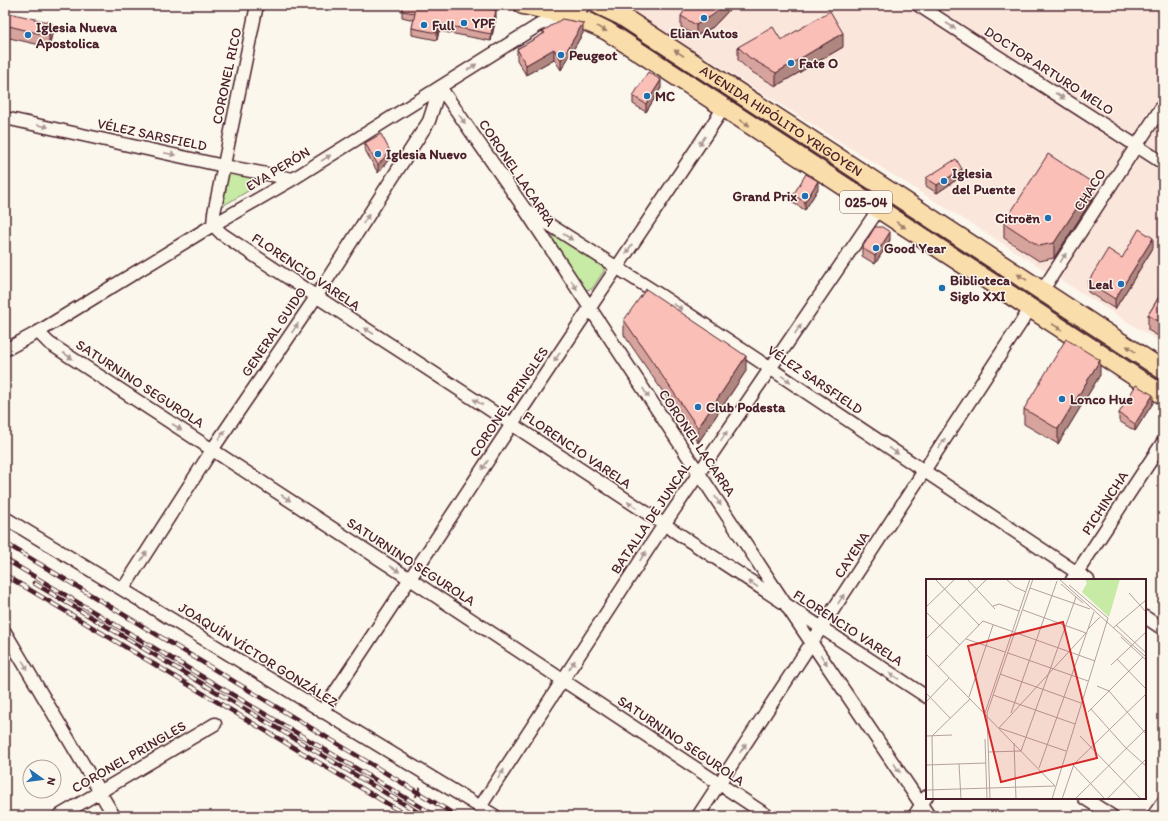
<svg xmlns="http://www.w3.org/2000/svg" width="1168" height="821" font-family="Itim,sans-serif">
	<rect width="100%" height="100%" fill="#fbf7ec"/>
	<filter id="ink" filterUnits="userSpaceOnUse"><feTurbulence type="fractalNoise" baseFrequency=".025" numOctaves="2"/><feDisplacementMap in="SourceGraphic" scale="8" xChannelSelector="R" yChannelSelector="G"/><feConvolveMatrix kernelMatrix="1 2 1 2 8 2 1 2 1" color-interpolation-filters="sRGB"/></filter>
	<g filter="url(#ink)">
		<path fill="#fbe6dc" d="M611 5H1163V344L631 11Z"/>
		<path fill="#c7eaa4" stroke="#888468" d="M228 172 265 181 221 207Z
			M558 234 604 264V271L592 289 585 290 552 242 553 236Z"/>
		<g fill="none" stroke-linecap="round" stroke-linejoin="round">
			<g stroke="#4a1f2b" stroke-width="15">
				<path id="minor" d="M918 5 1163 163
					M440 87 524 208 786 605 929 816
					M5 118 224 166 293 179
					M528 211 660 295 1088 580
					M213 225 222 234C319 299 416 361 513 425 650 516 788 607 927 697
					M213 225 214 213 257 5
					M1042 291 1163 105
					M38 332 49 343 410 579 768 816
					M5 350 38 332 213 225 293 179 539 25 565 14
					M5 518 495 816
					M1072 580 1163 442
					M123 589 212 450 316 297 429 121 440 87
					M1145 617 1163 629
					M5 632 114 816
					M322 712 512 424 723 109
					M1084 798 1112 816
					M480 807 663 526 878 210
					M59 816 215 724
					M698 816 1030 309
					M914 816 927 796
					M1153 816 1163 802"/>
			</g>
			<g stroke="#4a1f2b" stroke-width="17">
				<path id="tertiary" d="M566 14 583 5"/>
			</g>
			<g stroke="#4a1f2b" stroke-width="21">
				<g id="primary">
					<path d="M523 5C553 11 580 17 607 31L1163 395"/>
					<path id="s1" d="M599 5 620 15 1163 370"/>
				</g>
			</g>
			<path stroke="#4a1f2b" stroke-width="2" stroke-dasharray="4 3" stroke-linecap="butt" d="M407 816 421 785"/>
			<use href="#minor" stroke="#fbf7ec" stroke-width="12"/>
			<use href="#tertiary" stroke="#fbf7ec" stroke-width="14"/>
			<use href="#primary" stroke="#f9deab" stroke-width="18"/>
			<g stroke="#4a1f2b" stroke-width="4.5">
				<path id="rail" d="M5 543 457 816
					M5 559 436 816
					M5 575 408 816
					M34 583 424 816"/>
			</g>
			<use href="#rail" stroke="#fbf7ec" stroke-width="3" stroke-dasharray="9" stroke-linecap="butt"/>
		</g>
		<path fill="#d7a49d" stroke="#4a1f2b" d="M729 5V10L713 27 696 36 681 27V16Z
			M402 11 496 17 491 41 439 31 437 40 412 35V28L414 20 402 17Z
			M5 12 52 34 49 47 5 37Z
			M543 31 583 33 561 70 554 59 526 75 517 60V49L543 34Z
			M738 47H843L776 86 750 71 738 60Z
			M661 88 646 112 633 104V96Z
			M365 143 390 158 378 173 365 150Z
			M962 176 937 193 926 186V178Z
			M818 189 805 210 793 203V195Z
			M1093 198 1054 258 1039 261 1004 238V223Z
			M890 240 875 264 862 256V248Z
			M1153 248 1115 309 1088 292V282L1122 258Z
			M1163 290V339L1148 330V315Z
			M624 320 746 371 698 443 624 335Z
			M1100 375 1058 444 1024 424V409Z
			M1153 403 1135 431 1119 421V413Z"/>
		<path fill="#af8680" stroke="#4a1f2b" d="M723 5H729V10L713 27 696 36V25Z
			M496 10V17L491 41V34Z
			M52 23V34L49 47V36Z
			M583 23V33L561 70V60Z
			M439 24V31L437 40V33Z
			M843 33V47L776 86V73Z
			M554 49V59L526 75V65Z
			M661 80V88L646 112V104Z
			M390 151V158L378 173V165Z
			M962 169V176L937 193V185Z
			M818 181V189L805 210V202Z
			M1093 183V198L1054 258V243Z
			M890 232V240L875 264V256Z
			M1153 238V248L1115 309V299Z
			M746 356V371L698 443V428Z
			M1100 360V375L1058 444V429Z
			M1153 395V403L1135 431V424Z"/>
		<path fill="#fabfb7" stroke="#4a1f2b" d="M403 5H469L496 10 491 34 439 24 437 33 412 28 415 13 402 11Z
			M688 5H723L713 15 696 25 681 16Z
			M830 11 843 33 776 73 750 58 738 47 773 27 781 40Z
			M5 12 52 23 49 36 5 25Z
			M562 19 583 23 561 60 554 49 526 65 517 49 545 33 543 31Z
			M648 72 661 80 646 104 633 96Z
			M381 134 390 151 378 165 365 143Z
			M1048 154 1093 183 1054 243 1039 246 1004 223Z
			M956 159 962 169 937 185 926 178Z
			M806 174 818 181 805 202 793 195Z
			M875 227H882L890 232 875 256 862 248Z
			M1139 229 1153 238 1115 299 1088 282 1108 249 1122 258Z
			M646 289 746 356 698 428 624 320Z
			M1163 290V324L1148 315Z
			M1066 339 1100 360 1058 429 1024 409Z
			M1136 385 1153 395 1135 424 1119 413Z"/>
		<defs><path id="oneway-solid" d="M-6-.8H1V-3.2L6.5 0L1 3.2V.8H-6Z"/></defs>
		<g fill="#ab9695">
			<use href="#oneway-solid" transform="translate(951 26) rotate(33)"/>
			<use href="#oneway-solid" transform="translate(472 67) rotate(-32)"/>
			<use href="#oneway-solid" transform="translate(1060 96) rotate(33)"/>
			<use href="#oneway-solid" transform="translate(462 119) rotate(55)"/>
			<use href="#oneway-solid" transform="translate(43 126) rotate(12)"/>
			<use href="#oneway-solid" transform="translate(702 141) rotate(124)"/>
			<use href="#oneway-solid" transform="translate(170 154) rotate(12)"/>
			<use href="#oneway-solid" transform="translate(326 158) rotate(-32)"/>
			<use href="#oneway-solid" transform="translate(366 219) rotate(-57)"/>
			<use href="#oneway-solid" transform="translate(568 237) rotate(33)"/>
			<use href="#oneway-solid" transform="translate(629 249) rotate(124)"/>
			<use href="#oneway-solid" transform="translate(1063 258) rotate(-57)"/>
			<use href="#oneway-solid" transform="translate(574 285) rotate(57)"/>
			<use href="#oneway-solid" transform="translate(678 307) rotate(33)"/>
			<use href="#oneway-solid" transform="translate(295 328) rotate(-56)"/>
			<use href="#oneway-solid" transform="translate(798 329) rotate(-56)"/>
			<use href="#oneway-solid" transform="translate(369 331) rotate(-147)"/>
			<use href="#oneway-solid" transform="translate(68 356) rotate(33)"/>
			<use href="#oneway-solid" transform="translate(557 357) rotate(124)"/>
			<use href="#oneway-solid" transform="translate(786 379) rotate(34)"/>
			<use href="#oneway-solid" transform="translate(646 393) rotate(56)"/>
			<use href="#oneway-solid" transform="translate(478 402) rotate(-147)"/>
			<use href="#oneway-solid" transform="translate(177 427) rotate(33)"/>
			<use href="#oneway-solid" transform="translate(222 435) rotate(-56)"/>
			<use href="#oneway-solid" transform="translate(724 436) rotate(-56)"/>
			<use href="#oneway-solid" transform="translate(942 443) rotate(-57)"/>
			<use href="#oneway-solid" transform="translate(894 451) rotate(34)"/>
			<use href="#oneway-solid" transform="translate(485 465) rotate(123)"/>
			<use href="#oneway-solid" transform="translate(286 498) rotate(33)"/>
			<use href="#oneway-solid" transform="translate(718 501) rotate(57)"/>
			<use href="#oneway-solid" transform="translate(632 505) rotate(-146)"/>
			<use href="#oneway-solid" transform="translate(144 556) rotate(-57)"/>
			<use href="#oneway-solid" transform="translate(643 556) rotate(-57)"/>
			<use href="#oneway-solid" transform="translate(395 569) rotate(33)"/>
			<use href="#oneway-solid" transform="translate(753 584) rotate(-147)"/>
			<use href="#oneway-solid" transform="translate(841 599) rotate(-57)"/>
			<use href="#oneway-solid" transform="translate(824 660) rotate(56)"/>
			<use href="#oneway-solid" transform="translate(25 665) rotate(59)"/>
			<use href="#oneway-solid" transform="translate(572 665) rotate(-57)"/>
			<use href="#oneway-solid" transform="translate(894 676) rotate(-147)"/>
			<use href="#oneway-solid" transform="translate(743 748) rotate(-56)"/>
			<use href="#oneway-solid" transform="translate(897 768) rotate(56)"/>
			<use href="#oneway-solid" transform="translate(501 774) rotate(-57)"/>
		</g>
		<g fill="#a27e6b">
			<use href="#oneway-solid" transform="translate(602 29) rotate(28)"/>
			<use href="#oneway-solid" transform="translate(679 53) rotate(-147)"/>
			<use href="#oneway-solid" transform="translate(745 123) rotate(33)"/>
			<use href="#oneway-solid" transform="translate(901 225) rotate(33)"/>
			<use href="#oneway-solid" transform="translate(1022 277) rotate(-147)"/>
			<use href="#oneway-solid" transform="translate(1057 327) rotate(33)"/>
			<use href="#oneway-solid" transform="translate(1131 349) rotate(-146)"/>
		</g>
	</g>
	<g fill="#1f6fb2" stroke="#fbf7ec" stroke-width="1.5">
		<circle cx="704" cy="18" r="4"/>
		<circle cx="464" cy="23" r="4"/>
		<circle cx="424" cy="25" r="4"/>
		<circle cx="28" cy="35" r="4"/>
		<circle cx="561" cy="55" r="4"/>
		<circle cx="791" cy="63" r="4"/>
		<circle cx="647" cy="96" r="4"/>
		<circle cx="378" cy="154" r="4"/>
		<circle cx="944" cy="181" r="4"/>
		<circle cx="805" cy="196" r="4"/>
		<circle cx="1048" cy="218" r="4"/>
		<circle cx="876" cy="248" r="4"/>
		<circle cx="1121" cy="284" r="4"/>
		<circle cx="942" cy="288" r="4"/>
		<circle cx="1062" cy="399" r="4"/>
		<circle cx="698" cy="407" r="4"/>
	</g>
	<g text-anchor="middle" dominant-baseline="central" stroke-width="3" stroke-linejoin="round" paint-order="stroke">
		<rect fill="#fbf7ec" stroke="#7f6065" stroke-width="1" x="840" y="191" width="52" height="22" rx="3"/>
		<g font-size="13" font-weight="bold" fill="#4a1f2b">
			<text x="866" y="202">025-04</text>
		</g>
		<g font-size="14" font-weight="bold" fill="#4a1f2b" stroke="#fbf7ec" text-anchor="start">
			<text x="472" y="23">YPF</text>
			<text x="432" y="25">Full</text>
			<text x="36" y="27">Iglesia Nueva<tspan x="36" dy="16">Apostolica</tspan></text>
			<text x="704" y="33" text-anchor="middle">Elian Autos</text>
			<text x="569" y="55">Peugeot</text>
			<text x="799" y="63">Fate O</text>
			<text x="655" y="96">MC</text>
			<text x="386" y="154">Iglesia Nuevo</text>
			<text x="952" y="173">Iglesia<tspan x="952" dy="16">del Puente</tspan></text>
			<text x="797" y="196" text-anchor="end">Grand Prix</text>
			<text x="1040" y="218" text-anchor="end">Citroën</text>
			<text x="884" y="248">Good Year</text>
			<text x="950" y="280">Biblioteca<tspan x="950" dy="16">Siglo XXI</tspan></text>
			<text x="1113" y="284" text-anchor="end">Leal</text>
			<text x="1070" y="399">Lonco Hue</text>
			<text x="706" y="407">Club Podesta</text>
		</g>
		<g font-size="14" fill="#4a1f2b" stroke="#fbf7ec">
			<text transform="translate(1049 71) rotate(33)">DOCTOR ARTURO MELO</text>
			<text transform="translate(227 76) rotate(-78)">CORONEL RICO</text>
			<text stroke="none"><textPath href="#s1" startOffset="216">AVENIDA HIPÓLITO YRIGOYEN</textPath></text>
			<text transform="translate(152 135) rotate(12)">VÉLEZ SARSFIELD</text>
			<text transform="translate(278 169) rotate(-31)">EVA PERÓN</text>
			<text transform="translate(517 173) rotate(56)">CORONEL LACARRA</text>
			<text transform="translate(1090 190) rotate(-57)">CHACO</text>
			<text transform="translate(306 272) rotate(34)">FLORENCIO VARELA</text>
			<text transform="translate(274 332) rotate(-56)">GENERAL GUIDO</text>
			<text transform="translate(815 380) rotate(34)">VÉLEZ SARSFIELD</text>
			<text transform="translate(140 384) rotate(33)">SATURNINO SEGUROLA</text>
			<text transform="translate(509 402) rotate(-56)">CORONEL PRINGLES</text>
			<text transform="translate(697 443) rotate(56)">CORONEL LACARRA</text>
			<text transform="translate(577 450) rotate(34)">FLORENCIO VARELA</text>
			<text transform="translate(1105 503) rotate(-57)">PICHINCHA</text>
			<text transform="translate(651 518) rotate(-56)">BATALLA DE JUNCAL</text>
			<text transform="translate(852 555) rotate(-57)">CAYENA</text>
			<text transform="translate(411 562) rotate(33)">SATURNINO SEGUROLA</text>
			<text transform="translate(848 628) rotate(33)">FLORENCIO VARELA</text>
			<text transform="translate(258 655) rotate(32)">JOAQUÍN VÍCTOR GONZÁLEZ</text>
			<text transform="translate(681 741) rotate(34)">SATURNINO SEGUROLA</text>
			<text transform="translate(129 757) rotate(-30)">CORONEL PRINGLES</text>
		</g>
	</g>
	<g transform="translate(926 579)">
		<rect width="220" height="220" fill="#fbf7ec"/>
		<path d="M159 0H194L183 38 156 13 161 4Z" fill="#c7eaa4"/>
		<path fill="none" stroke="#b4a19f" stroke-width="1" d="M9 0 53 46M41 0 69 30M80 0 89 8 100 13M133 0 220 78M135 5 157 24M104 9 164 30M203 14 220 33M67 27 73 25 93 32M0 28 29 0M0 33 34 66M190 46 220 74M187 49 220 21M162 50 174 38M195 58 220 81M0 60 61 0M40 60 79 73M82 74 162 102M0 75 129 207M191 80 220 110M185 86 220 53M12 88 57 42 169 82M74 95 155 124M171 107 183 112 220 155M0 114 24 139M67 116 149 145M43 118 67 46M0 123 23 99M165 130 199 168 220 187M162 133 217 78M59 134 104 0M85 134 131 2M73 149 160 54 97 31M73 149 140 172M0 157 26 156M154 157 215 220M59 160 61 220M88 164 90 220M95 172 150 18M62 173 95 172M33 185 35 220M0 186 60 184M147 186 179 220M113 189 168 33M0 211 129 207M7 220 6 157 44 120M64 220 61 134 107 0M126 220 182 39 143 6M136 220 148 185 220 115M149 220 220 150M181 220 220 180"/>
		<path fill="#d62828" fill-opacity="0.15" stroke="#d62828" stroke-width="2" d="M137 43 171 179 75 203 42 67Z"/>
		<rect width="220" height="220" fill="none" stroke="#4a1f2b" stroke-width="2"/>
	</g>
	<rect width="1168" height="821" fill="none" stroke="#fbf7ec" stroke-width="20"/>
	<rect x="10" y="10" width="1148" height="801" fill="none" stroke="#4a1f2b" stroke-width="1.5" filter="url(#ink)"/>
	<g transform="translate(42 779) rotate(104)"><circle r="19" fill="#fbf7ec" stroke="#b4a19f"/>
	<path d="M0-3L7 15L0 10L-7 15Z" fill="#1f6fb2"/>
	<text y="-6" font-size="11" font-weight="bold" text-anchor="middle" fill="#4a1f2b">N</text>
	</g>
</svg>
